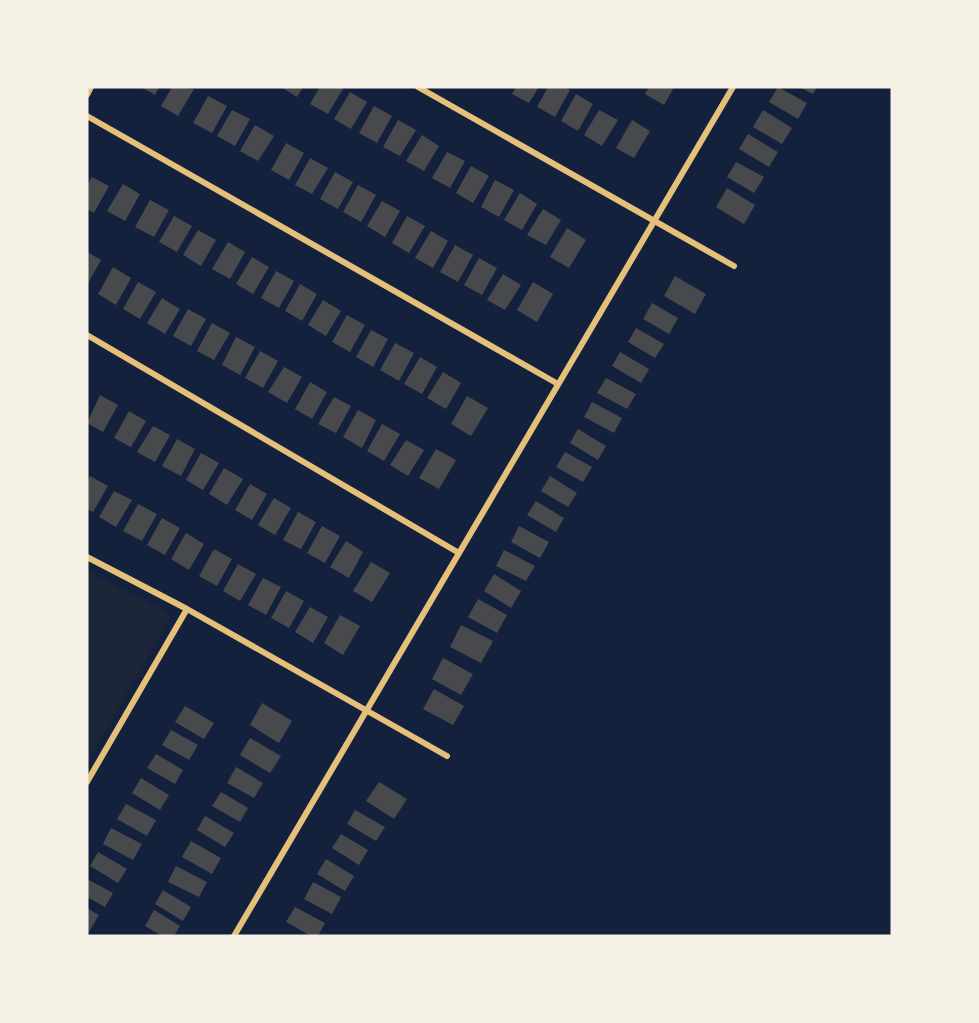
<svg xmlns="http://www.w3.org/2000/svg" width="979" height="1023" font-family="'DM Sans',sans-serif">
	<rect width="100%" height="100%" fill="#14213d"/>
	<path fill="#1d2539" d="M87 571 172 615 87 762Z"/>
	<path fill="#48494c" d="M141 87H159L155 95Z
		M172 87 194 89 178 116 161 106Z
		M281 87H303L297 97Z
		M320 87H344L328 114 310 104Z
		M516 87H539L529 103 512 94Z
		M548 87H564L570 90 555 117 537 107Z
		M649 87H674L664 105 645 94Z
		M778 87 807 103 798 119 769 102Z
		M799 87H817L813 94Z
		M350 92 367 102 351 129 334 119Z
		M576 94 593 104 578 131 561 121Z
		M208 96 227 106 212 133 193 123Z
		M374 106 392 116 377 143 359 133Z
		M232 110 250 119 235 146 217 136Z
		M599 110 618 120 602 146 584 135Z
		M763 110 792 128 782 144 753 127Z
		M398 120 416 130 400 156 383 147Z
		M632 120 650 131 634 158 616 148Z
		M255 125 274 136 258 161 240 151Z
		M748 134 778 152 769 167 739 149Z
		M422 135 439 146 424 171 406 161Z
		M286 143 304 153 289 180 271 170Z
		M447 152 465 161 450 188 432 178Z
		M310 158 328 168 312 194 295 185Z
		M736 162 764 177 754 193 727 177Z
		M471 166 489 176 473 203 456 193Z
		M335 172 353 182 338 209 320 199Z
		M92 177 109 186 94 213 87 209V185Z
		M495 180 514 190 499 217 481 207Z
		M123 184 140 194 125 221 107 211Z
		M358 185 376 195 361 222 343 212Z
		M727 188 755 205 744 224 716 207Z
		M520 193 537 204 522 230 504 220Z
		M150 200 169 210 154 237 135 227Z
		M382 201 400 211 385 237 367 226Z
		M543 209 561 220 546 245 527 235Z
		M174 216 192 226 177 252 159 242Z
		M407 216 425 226 409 253 392 243Z
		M567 228 586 240 569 268 550 257Z
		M198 230 216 240 201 266 183 255Z
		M431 231 448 241 433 268 415 258Z
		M228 242 245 252 230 279 212 269Z
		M455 245 473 255 458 282 440 272Z
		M87 252 101 260 87 285Z
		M252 257 269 267 253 294 236 284Z
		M479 258 497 268 482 295 464 285Z
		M113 267 131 278 116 305 98 294Z
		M276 271 294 281 279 308 261 298Z
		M503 274 521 285 505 310 487 300Z
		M675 276 706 294 695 314 664 296Z
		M138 282 156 292 140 319 123 309Z
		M533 282 553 294 537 322 517 310Z
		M300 284 317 294 302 321 285 311Z
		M162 298 180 309 165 334 147 323Z
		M323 300 341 311 326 336 308 325Z
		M652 303 678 318 669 334 643 319Z
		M188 309 206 319 191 346 173 336Z
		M347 315 365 325 350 352 332 342Z
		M212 323 230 333 214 360 197 351Z
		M636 328 664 344 655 358 628 342Z
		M371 330 388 339 373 367 356 357Z
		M236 337 255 347 240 375 222 365Z
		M395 343 414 353 399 381 380 370Z
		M260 351 278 361 263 388 245 378Z
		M620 352 649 369 641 383 612 366Z
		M420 357 437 367 422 394 404 384Z
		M284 367 302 377 287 403 268 392Z
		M443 372 461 383 446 409 427 398Z
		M606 378 636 394 627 409 597 393Z
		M310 382 327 392 312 419 295 409Z
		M100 395 118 405 103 432 87 423Z
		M467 396 488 408 471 436 451 424Z
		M334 397 351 406 336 433 318 424Z
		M592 402 622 418 614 433 584 417Z
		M358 410 376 420 362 448 343 437Z
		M129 411 146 421 131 447 114 438Z
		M382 424 400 434 384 461 367 451Z
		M153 426 170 435 155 462 137 452Z
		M578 429 606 446 598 460 570 443Z
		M177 439 195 449 181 476 162 466Z
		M406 440 424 450 408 476 390 465Z
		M436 449 456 460 439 489 419 478Z
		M565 452 592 467 583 482 556 467Z
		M201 453 219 463 203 490 186 480Z
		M224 468 243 479 227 505 209 494Z
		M90 476 108 486 93 512 87 509V482Z
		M550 476 577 493 568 507 541 491Z
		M250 484 267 494 252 520 235 510Z
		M114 491 132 500 116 527 99 517Z
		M274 498 291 508 275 535 258 525Z
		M536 501 564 518 556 532 527 515Z
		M138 504 157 514 142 541 123 531Z
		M298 512 316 522 301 549 283 540Z
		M162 518 180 528 165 555 147 545Z
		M322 526 340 536 325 563 307 553Z
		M519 526 549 542 540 558 511 542Z
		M186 533 204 544 189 570 171 559Z
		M346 541 363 552 349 578 330 567Z
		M214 549 232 559 217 586 199 576Z
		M504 550 535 566 526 581 496 566Z
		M371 562 390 573 372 602 353 591Z
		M238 564 256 574 240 601 223 591Z
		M494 574 521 591 511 608 484 591Z
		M263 578 281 587 266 615 248 605Z
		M286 591 304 601 289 628 271 618Z
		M478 599 507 615 497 633 468 617Z
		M310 607 328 617 313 643 295 632Z
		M340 615 360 626 343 655 324 643Z
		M461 625 493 641 481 663 450 647Z
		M443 658 473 674 461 695 432 679Z
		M434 689 464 706 453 725 423 709Z
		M262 703 292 721 279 743 250 725Z
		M185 706 214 723 204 739 175 722Z
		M171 730 198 745 189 760 162 745Z
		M250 738 281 756 270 773 240 755Z
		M156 754 183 770 175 784 147 768Z
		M236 767 263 783 254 798 227 783Z
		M141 778 169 795 160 810 132 793Z
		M379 782 407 799 394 819 366 801Z
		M221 792 248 808 240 822 212 806Z
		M126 804 156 820 147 836 117 819Z
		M355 810 385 827 376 841 347 824Z
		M205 816 234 833 225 847 197 830Z
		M111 828 142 844 133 860 103 844Z
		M341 834 368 850 359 865 332 848Z
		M191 841 221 858 212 874 182 857Z
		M98 852 127 869 118 883 90 866Z
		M326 859 354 876 345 891 317 874Z
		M176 866 207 882 199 897 168 882Z
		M87 879 113 893 105 907 87 897Z
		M313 882 341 897 332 914 304 899Z
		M163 890 191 907 183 921 155 904Z
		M295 907 325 923 318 936H311L286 922Z
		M87 908 99 915 89 932 87 931Z
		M154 910 180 926 174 936H162L145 926Z"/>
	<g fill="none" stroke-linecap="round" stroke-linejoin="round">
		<path stroke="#e5c07b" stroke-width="6" d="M418 87 734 266
			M87 95 91 87
			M87 116 558 384
			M87 335 459 553
			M87 557 187 609 447 756
			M87 782 187 609
			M234 936 733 87"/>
	</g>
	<rect width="979" height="1023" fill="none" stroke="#f6f1e7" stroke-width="177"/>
</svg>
